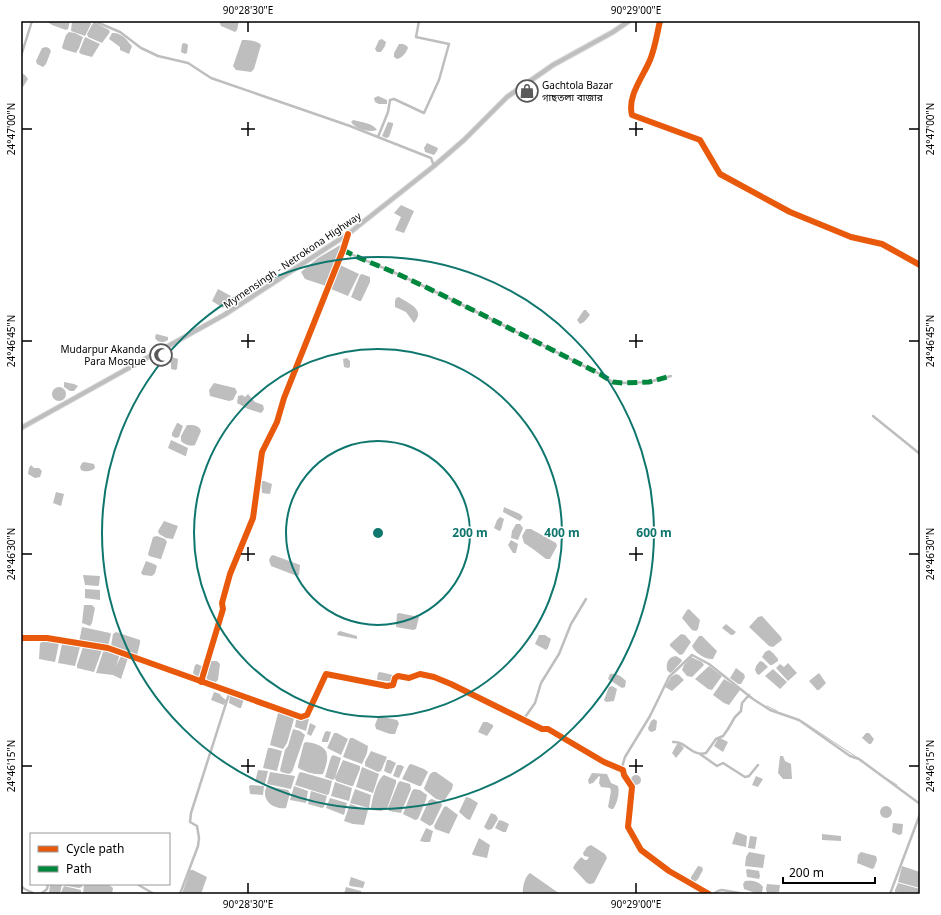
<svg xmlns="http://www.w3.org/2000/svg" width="941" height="915" font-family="'Noto Sans','Noto Sans Bengali',sans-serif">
	<rect width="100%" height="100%" fill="#fff"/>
	<path fill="#bebebe" d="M46 21H70L68 29 66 30 52 25Z
		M72 21H90L91 24 85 36 71 31Z
		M219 21H239L237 30 235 32 221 26Z
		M94 22 109 30 110 32 102 43 88 37 87 34 93 23Z
		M69 32 75 33 83 37 79 48 76 53 63 49 62 47 66 35Z
		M112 33C121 32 126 39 132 46L129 54 120 50V47L109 39Z
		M85 37 100 44 92 57 81 54 79 52Z
		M382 39 386 42 385 46 381 52H377L375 49 379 40Z
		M242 40C248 40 256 40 261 45L254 69 251 72 236 70 233 66Z
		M184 43 187 44 188 45 187 53 185 54 181 52 182 44Z
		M399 44H403L407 46 408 48C406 53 402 58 397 59L394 57V53Z
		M46 47 49 48 51 51 46 64 43 67 37 64 36 61 42 48Z
		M21 73 25 75 28 79 23 87 21 85Z
		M378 96 387 100V104H379L375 102 374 98Z
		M353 120C361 122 373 123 377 130 369 133 356 129 351 122Z
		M388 122 393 123V125L389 137 386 138 382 136Z
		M427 143 438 148 437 151 434 155 425 152 424 148Z
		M401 205 414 211 404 233 395 230 401 217 394 213Z
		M342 244 340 255 326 286 305 279 301 272 318 258Z
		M340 265 359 274 348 296 331 289Z
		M362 274 370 277V282L361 301H359L351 297 360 275Z
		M218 289 231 296 223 308 212 301Z
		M399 297C409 304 426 309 414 323L406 312 395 307V301L396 298Z
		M584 310H586L590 315 584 322 580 324 577 320Z
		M156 334 168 337V340C164 343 157 343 155 338Z
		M166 355 178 359 177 369 175 370 171 369V363L163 360Z
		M347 358 350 361V367L348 368 344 367 343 359Z
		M64 382 74 384 78 386 74 391H70L64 387Z
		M214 383 235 388 237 392 233 400 229 401 210 396 209 390Z
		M52 394a7 7 0 1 1 14 0a7 7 0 1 1-14 0Z
		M248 394 255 402 263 405 264 409 263 411 261 413 248 409 237 403 238 396 242 395 245 397Z
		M178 423 183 426 179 437 176 438 172 436V433L177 423Z
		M187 425C193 425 199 425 201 431L195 445C190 447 184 444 181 441V436Z
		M171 440 188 448 186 456H185L168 448Z
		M84 462 94 464 95 468C91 472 85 472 81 470L80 467 82 463Z
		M31 465 34 468H39L42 471 40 477 35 478 28 474 29 468Z
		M261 481H264L272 484 270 494 262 493Z
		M56 492 64 494 61 506 53 503Z
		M504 507 520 514 523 517 520 521 518 520 503 512Z
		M500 517 504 519 501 530 499 531 494 528 497 520Z
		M164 521 178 526 173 539 166 538 159 534 158 531Z
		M516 524H520L523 528 518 540 511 538 512 531Z
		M526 529H531L556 543 557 546 550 559H546L533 549 524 543 522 536Z
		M157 536 165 539 167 542 161 559H160L149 556 148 554 153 537Z
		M511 540 518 544 516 553H513L508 545Z
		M273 555 300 565 299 575 297 576 271 566 269 560 271 556Z
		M146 561 154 564 157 566 155 573 152 576 143 575 141 573Z
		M83 575 100 576 99 585 98 586 85 585Z
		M85 589 100 590V600L85 598Z
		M84 605H92L95 608 92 623 90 626 82 623Z
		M689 609 700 620 698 629 696 631 692 630 682 618 687 610Z
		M399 613 419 617 416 629 413 630 396 627 397 614Z
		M762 616 781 637 782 640 773 647 769 646 749 627 758 617Z
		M726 624 736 632 733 635H731L722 628Z
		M82 627 110 633 111 634 108 646 79 642Z
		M340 631 357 636V639L337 635 338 632Z
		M116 632 140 640V643L137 655 132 656 111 646 113 634Z
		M681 634 685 635 691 642 683 654 680 655 670 646V644Z
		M539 635H545L551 639 548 648 546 650 535 644Z
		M699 636H702L717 651 713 659C706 660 695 653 692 646Z
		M45 641 59 643 55 662 39 659 40 643Z
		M62 644 80 647 75 666 58 663Z
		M83 647 102 650 94 672 77 668V665Z
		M105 650H111L120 654 116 666 121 656 128 658 121 679 113 675 96 673 103 652Z
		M769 650 773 653 778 659V661L772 665H770L762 657 765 652Z
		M676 656 681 659 682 661 672 672 670 673 667 670C666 663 668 657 676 656Z
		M691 657 702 662 704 665 692 677 687 676 682 670 684 665Z
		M211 661H217L220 664 218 680 216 682 206 680Z
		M760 661 763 662 768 667 759 675 757 674 755 670 756 666Z
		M788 663 797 673 788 681 776 668 780 664 784 667Z
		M197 664 204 667 202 675 197 677 193 673 195 665Z
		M709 666 722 676 712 690 708 689 695 679Z
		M736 668 744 674 745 677 741 684H738L730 678Z
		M773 669 787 682 780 689 765 676Z
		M380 672 393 675 394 677 393 682 378 680 377 679 378 673Z
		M819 673 826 683 819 690H817L809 681Z
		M610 674C617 673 621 676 626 681L625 687 622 688 608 679Z
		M676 674 679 675 684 680 672 691 665 687 671 677Z
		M724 679 739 688 740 690 729 705 724 703 713 695Z
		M612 686 617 689 614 701 606 702 604 700 609 687Z
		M214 692 220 694 221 696 226 700 224 705 211 700Z
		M232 695 244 699 241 708H239L229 703 230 696Z
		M278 713 292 716 294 719 287 743 283 749 270 745Z
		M378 717H383L397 720 399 723 395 734H390L376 729 375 725Z
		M298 719H309L306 731 295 727 296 720Z
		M654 719 657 721 656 730 652 732 649 731 648 728 651 721Z
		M483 722H487L493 725V727L487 736 478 732Z
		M310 723 316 726 311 736 307 734Z
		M293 729 300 731 305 735 292 772 289 774 281 772 280 770 285 750 288 746Z
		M327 731 331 732 328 742H322V740L325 732Z
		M334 733H337L348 739 341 755 327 748Z
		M866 733H869L874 739 871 744H869L862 738Z
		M350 738H353L368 746 367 753 362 764 343 757Z
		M720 738 728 742 723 752 714 746 718 739Z
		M306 742C329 745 331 754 323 774 314 775 306 772 298 768V766L304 743Z
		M677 744H680L684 748 676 758 672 753Z
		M268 748H271L282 751 277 771 263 768Z
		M371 751 387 757 381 771 378 772 365 766V762Z
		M333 755 341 758 335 778 343 760 360 766V769L353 786H351L336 781 335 778 333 780 325 777 331 757Z
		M780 756H783L785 761 791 764 792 779H783L778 773Z
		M387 760H390L396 763 391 774 388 773 384 771Z
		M411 764 424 769 428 772 421 786H419L402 779 409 765Z
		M397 765H401L404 767 399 778 393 776Z
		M362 767 379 774 373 793 356 787Z
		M258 770 268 771 265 784 255 782Z
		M270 772 295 776 291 789 267 784Z
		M301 772 332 781 329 794 327 795 295 785 299 773Z
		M433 772H436L453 784 452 789 444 801 436 799 425 790 424 788 430 774Z
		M592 773 607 774 611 783 618 786C620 792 617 804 613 809H611L608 807 611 791 610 788 601 787 599 783 600 777 599 776 593 783 589 784 588 780Z
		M631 780a5 5 0 1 1 10 0a5 5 0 1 1-10 0Z
		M384 775 396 780V783L387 809 381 811 372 810 371 808C372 800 377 779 384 775Z
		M756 776 763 779 758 787 752 785Z
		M400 781 410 784 411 789 401 813 389 811 388 808 398 783Z
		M335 782 352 788 349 801 331 796Z
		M251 785 264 786 263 795 250 794 249 786Z
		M267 786 288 790 290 793 286 808C272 810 260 799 267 786Z
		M294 786 308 791 306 803 290 800Z
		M355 789 371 795 369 808 350 803Z
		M414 789 420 790 427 795 426 800 418 819 415 820 403 814 412 791Z
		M311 791 327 796 324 807 322 808 308 804Z
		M466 797 470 798 478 803 470 820 467 819 459 812Z
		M330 798 347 803 344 815 326 808Z
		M432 799 441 803 442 805 433 824 430 826 420 820 429 800Z
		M350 804 368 810 364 825 353 824 344 821Z
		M446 806 458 815 449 834 435 829 434 826 444 807Z
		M880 812a6 6 0 1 1 12 0a6 6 0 1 1-12 0Z
		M491 813 496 815 498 819 492 829 488 830 484 827Z
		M499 820 503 821 509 824 506 832H503L495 828Z
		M893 823 903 824 902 834 899 835 892 832Z
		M426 828 433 831 430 842H424L420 841Z
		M737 832 747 836 746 847 732 844 736 832Z
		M822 834 841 836V841L822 840Z
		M750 836 757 837 755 849 748 848Z
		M479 838 490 845 487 858 473 855 472 854Z
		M591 845 605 854 607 858 594 883 590 884 587 883 573 868 575 864 581 857 585 860H587L589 857 584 856 583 853 587 847Z
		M749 852 765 855 763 868 745 866 746 857Z
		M861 852 876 856 877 860 874 868 872 869 857 863 858 855Z
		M698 866 702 867 703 870 698 879 694 883 691 881V877Z
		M902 866 920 872V888L898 882Z
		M748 869 759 871 760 876 759 879 747 877 746 870Z
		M190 870H193L207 877 201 894H182Z
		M530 873 560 894H523C522 888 525 876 530 873Z
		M351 877 365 882 363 888 350 886 349 884Z
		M745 881C752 880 759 881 763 887L762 893 758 894 744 889 743 884Z
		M898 883 920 889V894H907L895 892V890Z
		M50 884H83L82 887 79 888 62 885 60 893 57 894 49 893Z
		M84 884H108L113 888 112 894H83Z
		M767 884 780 885 779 892 775 893H767L766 889Z
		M64 886 81 890V894C74 894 67 895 61 892Z
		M346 887 361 891 362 894H344Z"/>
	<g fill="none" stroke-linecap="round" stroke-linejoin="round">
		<path stroke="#bebebe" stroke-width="1" d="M767 706 777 711
			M802 721 858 758
			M886 778 897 785"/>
		<g stroke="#dbdbdb" stroke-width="6">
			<path id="primary" d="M21 428 224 315 348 234 434 166 464 140 507 97 553 65 613 32 629 21"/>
		</g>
		<path stroke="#bebebe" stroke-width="2.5" d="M94 21 120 32 141 48 158 56 188 63 211 78 350 126 431 158 434 166
			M660 21C657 34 655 48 650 60 643 77 627 96 632 115L700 140 720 174 790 212 851 237 882 244 920 265
			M21 56 32 21
			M378 137 388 112 390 100 394 99 424 113 439 80 449 44 416 37 419 21
			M343 250C362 260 383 267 402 276 469 307 534 341 600 374L613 382 623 383 649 382 671 376
			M873 416 920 454
			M21 638H47L108 648 301 717 307 715 326 674 387 686 393 685 395 678 398 676 409 678 420 674 434 677 451 684 542 729H548L604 762 623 770 624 775 632 787 628 827 641 850 669 871 709 894
			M201 682 223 609 222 603 230 574 253 518 262 452 277 422 284 398 343 250 348 235
			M523 720 535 703 541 683 559 654 571 624 586 599
			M673 742C687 741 691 757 706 753L716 739 723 736 728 729 735 717 741 711 742 703 749 695
			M700 754 717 766 723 763 745 777 749 776 758 765
			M623 770 622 767 625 757 650 716 669 677 692 655 709 664 753 699 770 710 799 720 850 756 859 759 920 804
			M137 884 154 894
			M21 886C25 891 30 890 34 894
			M41 894 47 889 48 884
			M180 894 198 846 199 838 197 826 190 822 191 813 230 691
			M713 894 718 891 722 890 745 894
			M813 894H819
			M890 894 920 814"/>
		<use href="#primary" stroke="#bebebe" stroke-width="4"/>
		<path stroke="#00873e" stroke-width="5" stroke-dasharray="10 5" stroke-linecap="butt" d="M343 250C362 260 383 267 402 276 469 307 534 341 600 374L613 382 623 383 649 382 671 376"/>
		<g stroke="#fff" stroke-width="8">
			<path id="cycleway" d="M660 21C657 34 655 48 650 60 643 77 627 96 632 115L700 140 720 174 790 212 851 237 882 244 920 265
				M21 638H47L108 648 301 717 307 715 326 674 387 686 393 685 395 678 398 676 409 678 420 674 434 677 451 684 542 729H548L604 762 623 770 624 775 632 787 628 827 641 850 669 871 709 894
				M201 682 223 609 222 603 230 574 253 518 262 452 277 422 284 398 343 250 348 234"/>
		</g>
		<use href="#cycleway" stroke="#e8590c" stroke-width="6"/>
	</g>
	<path fill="none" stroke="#000" stroke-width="1.5" d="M248 22V32M636 22V32M248 122V136M636 122V136M22 129H32M241 129H255M629 129H643M909 129H919M248 334V348M636 334V348M22 341H32M241 341H255M629 341H643M909 341H919M248 547V561M636 547V561M22 554H32M241 554H255M629 554H643M909 554H919M248 759V773M636 759V773M22 766H32M241 766H255M629 766H643M909 766H919M248 883V893M636 883V893"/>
	<g fill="none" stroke="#0f766e" stroke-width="2">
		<circle cx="378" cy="533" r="92"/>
		<circle cx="378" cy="533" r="184"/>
		<circle cx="378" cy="533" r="276"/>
	</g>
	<defs>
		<g id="shop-ring" transform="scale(1.15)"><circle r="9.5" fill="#fff" stroke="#595959" stroke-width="1.5"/><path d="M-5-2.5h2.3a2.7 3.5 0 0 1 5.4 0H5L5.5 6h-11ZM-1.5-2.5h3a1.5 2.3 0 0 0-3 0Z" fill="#595959"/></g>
		<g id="mosque-ring" transform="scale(1.15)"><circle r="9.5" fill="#fff" stroke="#595959" stroke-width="1.5"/><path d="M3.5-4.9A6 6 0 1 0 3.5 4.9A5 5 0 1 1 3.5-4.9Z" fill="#595959"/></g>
	</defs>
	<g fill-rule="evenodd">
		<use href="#shop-ring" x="527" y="91"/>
		<use href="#mosque-ring" x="161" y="355"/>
	</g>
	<g text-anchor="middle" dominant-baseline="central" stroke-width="3" stroke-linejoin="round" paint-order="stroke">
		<g font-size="10" fill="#000" stroke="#fff" text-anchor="start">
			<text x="542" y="85">Gachtola Bazar<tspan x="542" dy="12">গাছতলা বাজার</tspan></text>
			<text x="146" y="349" text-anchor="end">Mudarpur Akanda<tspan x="146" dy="12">Para Mosque</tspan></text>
		</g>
		<g font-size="10" fill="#000" stroke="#fff">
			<text transform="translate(292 260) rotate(-34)">Mymensingh - Netrokona Highway</text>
		</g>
	</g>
	<circle cx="378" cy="533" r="6" fill="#0f766e" stroke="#fff" stroke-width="2"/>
	<g font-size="12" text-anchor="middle" font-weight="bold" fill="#0f766e" stroke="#fff" stroke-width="3" stroke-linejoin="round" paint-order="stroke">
		<text x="470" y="537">200 m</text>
		<text x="562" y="537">400 m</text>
		<text x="654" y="537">600 m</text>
	</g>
	<rect width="941" height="915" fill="none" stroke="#ffffff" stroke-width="44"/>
	<rect x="30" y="833" width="140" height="52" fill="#ffffff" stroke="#999999"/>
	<rect x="38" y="846" width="20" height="6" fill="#e8590c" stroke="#999999"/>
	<text x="66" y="853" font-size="12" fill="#000000">Cycle path</text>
	<rect x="38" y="866" width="20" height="6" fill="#00873e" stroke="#999999"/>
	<text x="66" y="873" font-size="12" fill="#000000">Path</text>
	<path d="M783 877v6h92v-6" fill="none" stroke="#000000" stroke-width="2"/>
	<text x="789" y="877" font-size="12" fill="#000000" stroke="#ffffff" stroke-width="3" paint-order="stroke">200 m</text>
	<rect x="22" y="22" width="897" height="871" fill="none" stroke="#000" stroke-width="1.5"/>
	<g font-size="10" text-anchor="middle" fill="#000">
		<text x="248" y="14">90°28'30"E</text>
		<text x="636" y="14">90°29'00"E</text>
		<text transform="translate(11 129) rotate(-90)" y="4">24°47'00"N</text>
		<text transform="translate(930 129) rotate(-90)" y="4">24°47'00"N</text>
		<text transform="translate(11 341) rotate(-90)" y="4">24°46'45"N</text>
		<text transform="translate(930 341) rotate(-90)" y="4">24°46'45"N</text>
		<text transform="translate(11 554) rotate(-90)" y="4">24°46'30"N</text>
		<text transform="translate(930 554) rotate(-90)" y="4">24°46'30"N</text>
		<text transform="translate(11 766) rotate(-90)" y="4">24°46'15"N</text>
		<text transform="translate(930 766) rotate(-90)" y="4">24°46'15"N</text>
		<text x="248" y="908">90°28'30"E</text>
		<text x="636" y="908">90°29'00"E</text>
	</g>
</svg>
